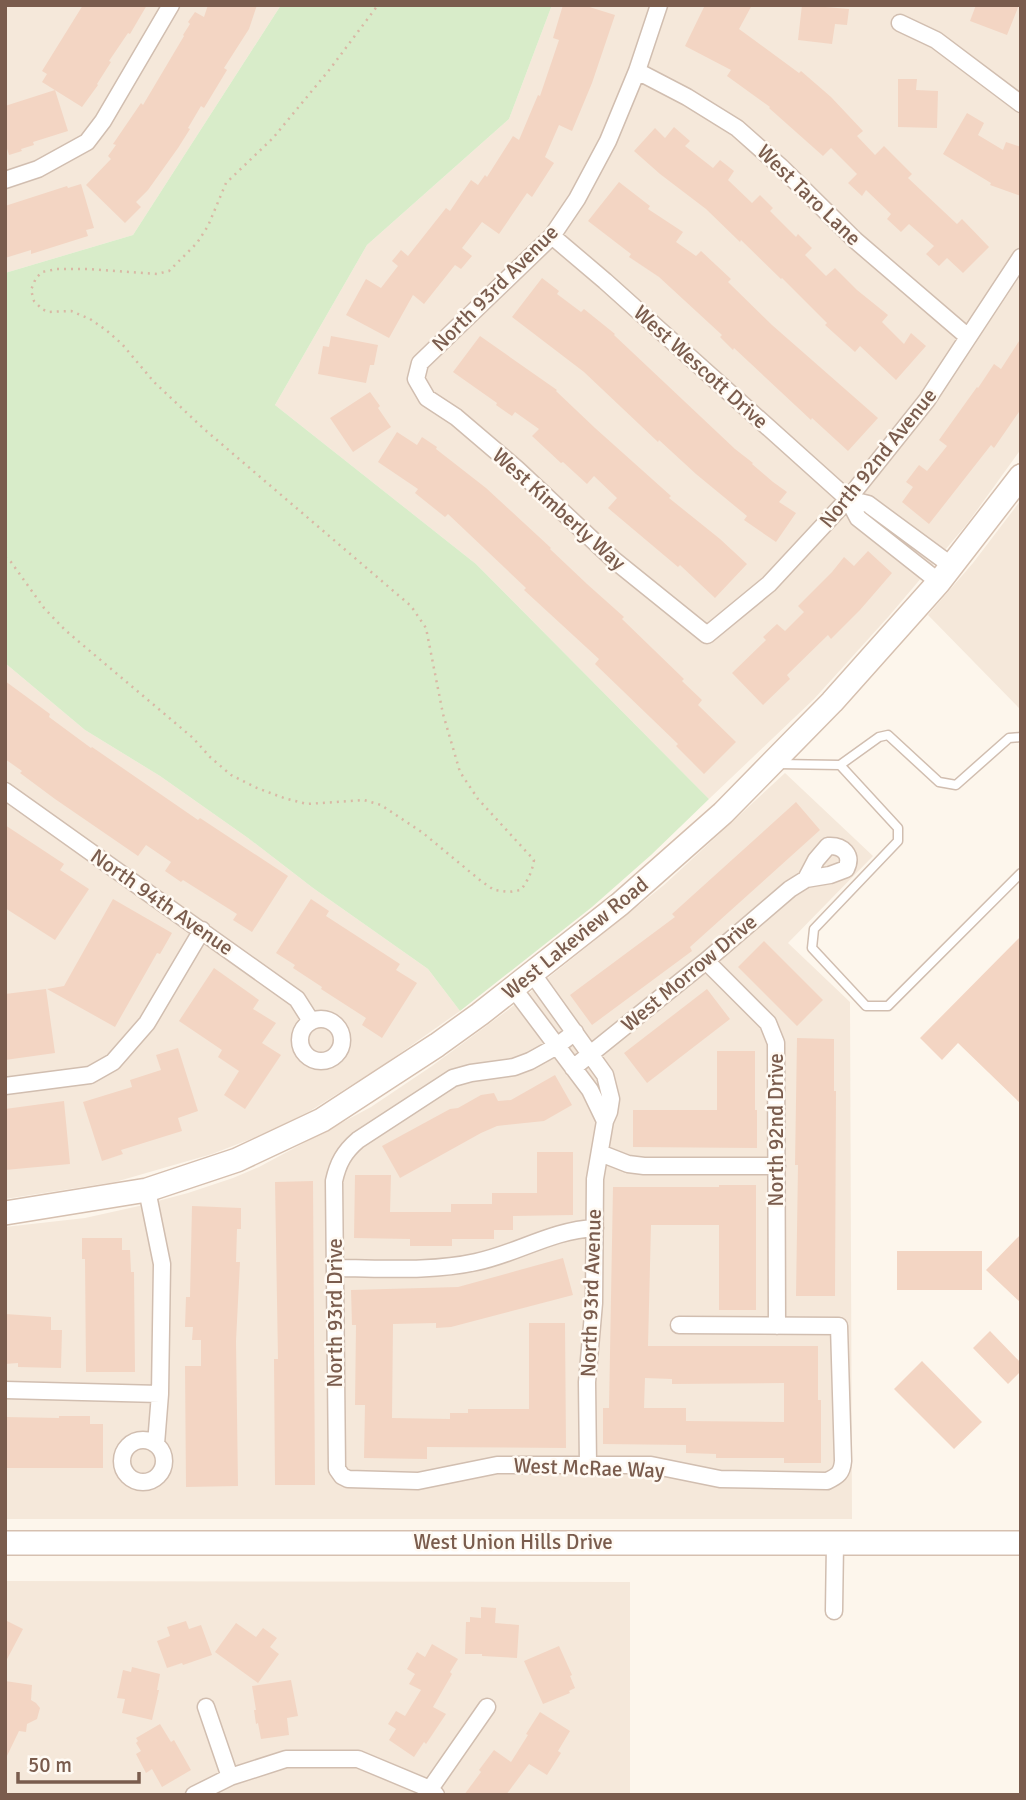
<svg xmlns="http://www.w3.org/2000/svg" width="1026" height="1800" font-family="Signika,sans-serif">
	<rect width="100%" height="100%" fill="#fdf6ec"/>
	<path fill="#f5e8da" d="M5 5H281L133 235 5 273Z
		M552 5H1021V449L967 524 889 616 814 699 709 799 476 564 275 405 367 245 509 119Z
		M1021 500V710L928 615 973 563Z
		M5 663 85 730 160 776 248 838 313 888 428 969 460 1011 382 1066 310 1111 266 1133 212 1154 115 1182 5 1199Z
		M785 773 873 856 788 943 850 1002 852 1519H5V1227L85 1218 139 1206 188 1193 233 1178 259 1167 371 1107 432 1066 508 1010 664 885Z
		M5 1581 630 1582V1795H5Z"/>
	<path fill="#d8ecc9" d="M281 5H552L509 119 367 245 275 405 476 564 709 799 651 855 592 907 460 1011 428 969 313 888 248 838 160 776 85 730 5 663V273L133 235Z"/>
	<path fill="#f3d5c3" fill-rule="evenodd" d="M83 5H147L130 34 128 33 109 61 111 62 97 84 98 85 82 107 42 82 47 74 42 71Z
		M208 5H257L249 29 224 68 227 70 204 108 201 106 188 128 190 129 178 148 148 190 136 202 141 207 125 223 86 185 111 159 108 156 116 145 113 144 141 103 143 105 184 36 183 35 190 24 188 22 195 12 204 17Z
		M563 5H583L615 15 592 83 572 131 559 125 545 157 554 163 532 197 527 193 499 234 482 222 462 248 472 256 461 269 455 265 424 304 413 295 389 338 346 315 366 279 381 288 398 266 392 261 401 250 408 256 446 208 450 211 471 180 478 185 485 175 487 177 513 136 519 140 538 95 540 96 559 40 553 38Z
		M705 5H752L739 29 799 73 801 71 831 97 863 131 857 136 875 155 884 146 912 174 908 178 957 224 962 219 989 247 963 273 947 258 939 266 926 254 934 246 909 224 901 232 887 219 891 214 866 190 862 196 848 183 857 174 831 148 823 156 769 108 770 107 727 76 731 70 685 46Z
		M802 5 849 9 847 25 835 24 832 44 798 40Z
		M976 5H1019L1007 35 970 21Z
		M898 79H917L916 90 938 91 937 128 898 127Z
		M55 90 68 131 33 142 34 145 21 149 22 151 9 155 5 142V106Z
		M967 113 984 123 978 135 1003 150 1006 142 1021 147V196L990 185 991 183 943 154Z
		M674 127 690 141 685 146 713 168 720 160 734 171 728 180 752 203 760 195 773 208 770 211 796 237 798 234 812 248 805 255 826 276 835 268 857 290 888 315 882 322 904 344 911 333 926 346 896 380 860 346 855 352 825 325 827 323 782 278 781 279 741 240 740 242 706 209 660 174 634 151 655 128 665 138Z
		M619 182 650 206 648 209 683 232 676 242 696 256 701 251 731 279 728 282 772 325 878 418 848 451 812 418 811 420 734 348 733 350 720 337 722 335 659 277 629 257 631 254 588 221Z
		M81 184 94 228 86 230 88 236 31 254V250L5 258V206L67 186 68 188Z
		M542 278 559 291 557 294 581 312 584 309 615 334 614 335 735 449 753 463 752 464 773 482 787 492 779 502 796 513 776 542 744 520 747 516 696 474 659 440 658 442 584 372 512 317Z
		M331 336 378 345 374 365H370L366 383 318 374 323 346 329 347Z
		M480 336 557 390 556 391 595 428 671 496 669 498 720 539 747 564 715 598 680 565 678 567 608 508 617 498 594 476 587 484 563 462 561 463 532 436 539 429 515 412 512 416 496 405 497 403 453 372Z
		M1021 338V409L994 448 991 445 929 524 902 502 913 487 906 482 919 465 927 471 947 446 939 440 977 387 978 388 994 364 1001 369Z
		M370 392 380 406 378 408 391 427 353 452 330 418Z
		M397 432 417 445 422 437 437 447 436 449 486 488 551 548 550 549 587 584 624 617 622 619 684 679 682 681 702 700 698 705 736 742 704 774 676 746 678 744 595 664 599 659 524 590 526 588 448 514 445 517 415 493 418 489 378 462Z
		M868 551 892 573 860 610 831 639 828 635 787 675 790 679 763 705 732 673 766 640 763 637 777 624 785 631 804 612 798 606 832 572 844 557 854 566Z
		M5 681 50 714 49 717 91 748 92 747 198 820 200 818 288 876 252 932 233 920 237 914 183 880 181 882 165 871 171 862 146 845 138 856 55 799 20 773 22 771 5 759Z
		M796 802 820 830 690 947 692 951 592 1025 570 995 675 917 672 914Z
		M5 825 64 864 60 870 89 889 55 940 5 908Z
		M113 899 172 933 160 954 157 953 115 1027 47 989 64 986Z
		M311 899 329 911 326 916 400 964 396 970 417 983 382 1038 362 1025 366 1018 321 989 322 987 293 968 295 965 276 953Z
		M1021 936V1104L958 1043 942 1060 920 1038Z
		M764 941 823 1000 797 1026 738 967Z
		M214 968 259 1000 253 1009 276 1023 262 1043 281 1055 245 1109 224 1095 239 1071 218 1057 222 1050 179 1021Z
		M46 989 55 1053 5 1060V994Z
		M707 989 730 1019 647 1083 624 1053Z
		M797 1038 834 1039V1091H836L835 1296H796L798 1165H795Z
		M178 1048 198 1111 178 1118 182 1131 121 1150 123 1154 102 1161 83 1102 132 1087 130 1080 161 1070 156 1055Z
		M717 1051H755V1110H757V1148L633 1147V1110H717Z
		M555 1075 572 1105 544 1121 497 1126 481 1133 400 1178 382 1146 450 1109 458 1108 481 1095 494 1093 498 1101 511 1100Z
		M64 1101 70 1164 5 1170V1109Z
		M537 1152H573V1215L513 1216V1230H494V1239H452V1246H410V1239L354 1238 355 1175H391L390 1212H451V1204H492V1193H537Z
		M313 1181 315 1485H275L274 1359H278L275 1182Z
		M719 1185H756V1310H719V1225H651L648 1346H818V1400H821V1463H784V1458H716V1454L686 1453V1445L603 1444V1408H609L613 1187H719ZM645 1378 672 1379V1384L784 1383V1422L686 1421V1408H644Z
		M192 1206 241 1208V1229H237L236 1262H240L236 1341 238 1486 186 1487 185 1366H201V1340H192L193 1327H185L186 1297H190Z
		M1021 1234V1303L986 1270Z
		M82 1238H122V1250H130L131 1272H134L135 1372H86L85 1259H82Z
		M897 1251H982V1290H897Z
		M563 1258 573 1295 451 1327 436 1328V1323L393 1324 392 1418 450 1419V1413H468V1409H529V1323H565L566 1448 427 1447V1459L364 1458 365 1405H355L356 1325H352L351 1290 458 1287Z
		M5 1314 51 1317V1330H62L61 1368 18 1367V1363L5 1364Z
		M990 1331 1021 1363V1371L1008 1384 973 1348Z
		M922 1361 982 1422 954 1449 894 1389Z
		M59 1416H90V1424H103V1468H5V1417L59 1418Z
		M481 1607 496 1608 495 1623 519 1625 517 1658 482 1656V1654H465L466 1622H470V1617L481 1618Z
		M5 1620 23 1629 5 1663Z
		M186 1621 189 1629 201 1625 212 1655 183 1665 182 1663 167 1668 157 1641 170 1636 167 1627Z
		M236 1623 256 1637 263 1628 277 1638 270 1647 279 1654 258 1683 215 1652Z
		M432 1644 458 1659 450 1672 452 1674 433 1707 446 1714 426 1744 424 1742 414 1757 389 1740 396 1729 388 1724 396 1711 405 1716 421 1690 409 1684 415 1674 407 1669 417 1652 425 1657Z
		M559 1646 572 1675 570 1676 575 1688 569 1691 570 1693 543 1704 524 1661Z
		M132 1667 160 1674 157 1690H159L152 1720 122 1713 125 1699 117 1698 123 1670 131 1672Z
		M291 1680 298 1716 287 1718 289 1735 261 1739 258 1723 256 1724 254 1710H256L252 1686Z
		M5 1681 32 1685 31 1700 36 1703 40 1708 37 1719 27 1724 26 1732 19 1731 5 1760Z
		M540 1712 570 1731 558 1751 561 1753 547 1775 529 1764 506 1795H464L481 1772 479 1770 494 1750 511 1762 528 1735 526 1734Z
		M160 1724 171 1742 174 1740 191 1770 162 1787 152 1769 146 1773 136 1754 141 1751 136 1743 138 1741 136 1738Z"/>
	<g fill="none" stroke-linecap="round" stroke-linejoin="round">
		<g stroke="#d1beb0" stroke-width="11">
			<path id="lane" d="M778 764 840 765 879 737 888 735 939 782 956 785 1009 738 1021 737
				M840 765 898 828V841L814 929 812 948 866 1006H888L1021 873"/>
		</g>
		<g stroke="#d1beb0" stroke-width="19">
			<path id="street" d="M659 5 637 71 608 141 577 199 552 236 420 363 416 379 427 398 456 417 517 469 614 560 707 635 769 584 848 499 927 400 1021 257
				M900 23 936 40 1021 104
				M637 71 687 97 737 128 781 167 855 240 968 337
				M5 180 38 169 87 142 103 121 171 5
				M552 236 605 281 848 499 858 518 939 582
				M848 499 868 504 952 566
				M5 791 297 999 311 1021
				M706 961 768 1023 776 1043 777 1326
				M532 973 605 1075 611 1099 609 1112 605 1121 595 1179 594 1303 587 1382 588 1465
				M514 989 590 1090 605 1121
				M300 1040a21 21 0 1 1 42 0a21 21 0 1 1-42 0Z
				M575 1032 557 1046 530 1061 514 1067 471 1073 453 1078 358 1140C344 1152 338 1163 334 1181L337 1469 342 1476 348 1479 418 1481 497 1465H651L720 1479 827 1481C838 1476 842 1473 843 1461L839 1326 679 1325
				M573 1068 706 961 790 889 806 879 830 875 846 869C853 855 843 845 828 846L816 860 806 879
				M5 1086 90 1075 113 1062 147 1023 202 930
				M600 1153 628 1164 644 1166H777
				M147 1190 162 1264 160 1394 156 1444
				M335 1268C380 1268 431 1272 476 1262 516 1254 552 1230 595 1228
				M5 1390 160 1394
				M122 1461a21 21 0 1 1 42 0a21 21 0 1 1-42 0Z
				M834 1611 835 1543
				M206 1707 230 1777
				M430 1789 487 1707
				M194 1795 230 1777 286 1759H358L430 1789 436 1795"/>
		</g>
		<g stroke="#d6c0b0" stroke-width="26">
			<path id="secondary" d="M5 1213 147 1190 237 1160 322 1120 437 1045 480 1014 620 904 723 813 832 702 939 582 1021 476
				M5 1543H1021"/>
		</g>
		<path stroke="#d9b8a5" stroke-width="2.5" stroke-dasharray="2 5" stroke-linecap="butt" d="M5 557 11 562 44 608 65 630 193 738 210 757 231 775 257 788 284 798 307 804 364 800 381 805 423 833 481 881 494 890 509 892 521 890C528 880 532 872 534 860L478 799 460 772 443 714 426 628 411 606 204 429 154 382 122 344 106 330 90 319 71 311 48 312 42 309 34 301 31 290 36 278 42 272 57 269H88L157 274 169 271 197 243 208 226 226 183 273 138 330 69 378 5"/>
		<use href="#lane" stroke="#fff" stroke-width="8"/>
		<use href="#street" stroke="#fff" stroke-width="16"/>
		<use href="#secondary" stroke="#fff" stroke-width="23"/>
	</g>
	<g text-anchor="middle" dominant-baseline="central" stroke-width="5" stroke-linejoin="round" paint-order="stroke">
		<g font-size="21" fill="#7a5c4d" stroke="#fffaf3">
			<text transform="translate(809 195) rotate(44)">West Taro Lane</text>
			<text transform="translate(495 288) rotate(-45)">North 93rd Avenue</text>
			<text transform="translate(701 367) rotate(42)">West Wescott Drive</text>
			<text transform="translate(878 458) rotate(-51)">North 92nd Avenue</text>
			<text transform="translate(559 509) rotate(42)">West Kimberly Way</text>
			<text transform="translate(162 902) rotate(35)">North 94th Avenue</text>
			<text transform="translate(575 938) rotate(-39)">West Lakeview Road</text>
			<text transform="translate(689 973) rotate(-40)">West Morrow Drive</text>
			<text transform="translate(776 1130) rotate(-90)">North 92nd Drive</text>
			<text transform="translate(591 1293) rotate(-88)">North 93rd Avenue</text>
			<text transform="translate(335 1313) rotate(-90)">North 93rd Drive</text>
			<text transform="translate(589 1468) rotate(2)">West McRae Way</text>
			<text x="513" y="1542">West Union Hills Drive</text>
		</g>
	</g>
	<rect width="1026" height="1800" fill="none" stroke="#7a5c4d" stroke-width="14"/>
	<path d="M18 1772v10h121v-10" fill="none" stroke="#7a5c4d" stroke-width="3.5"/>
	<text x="28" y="1772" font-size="21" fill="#7a5c4d" stroke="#fffaf3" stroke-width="5" paint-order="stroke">50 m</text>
</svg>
